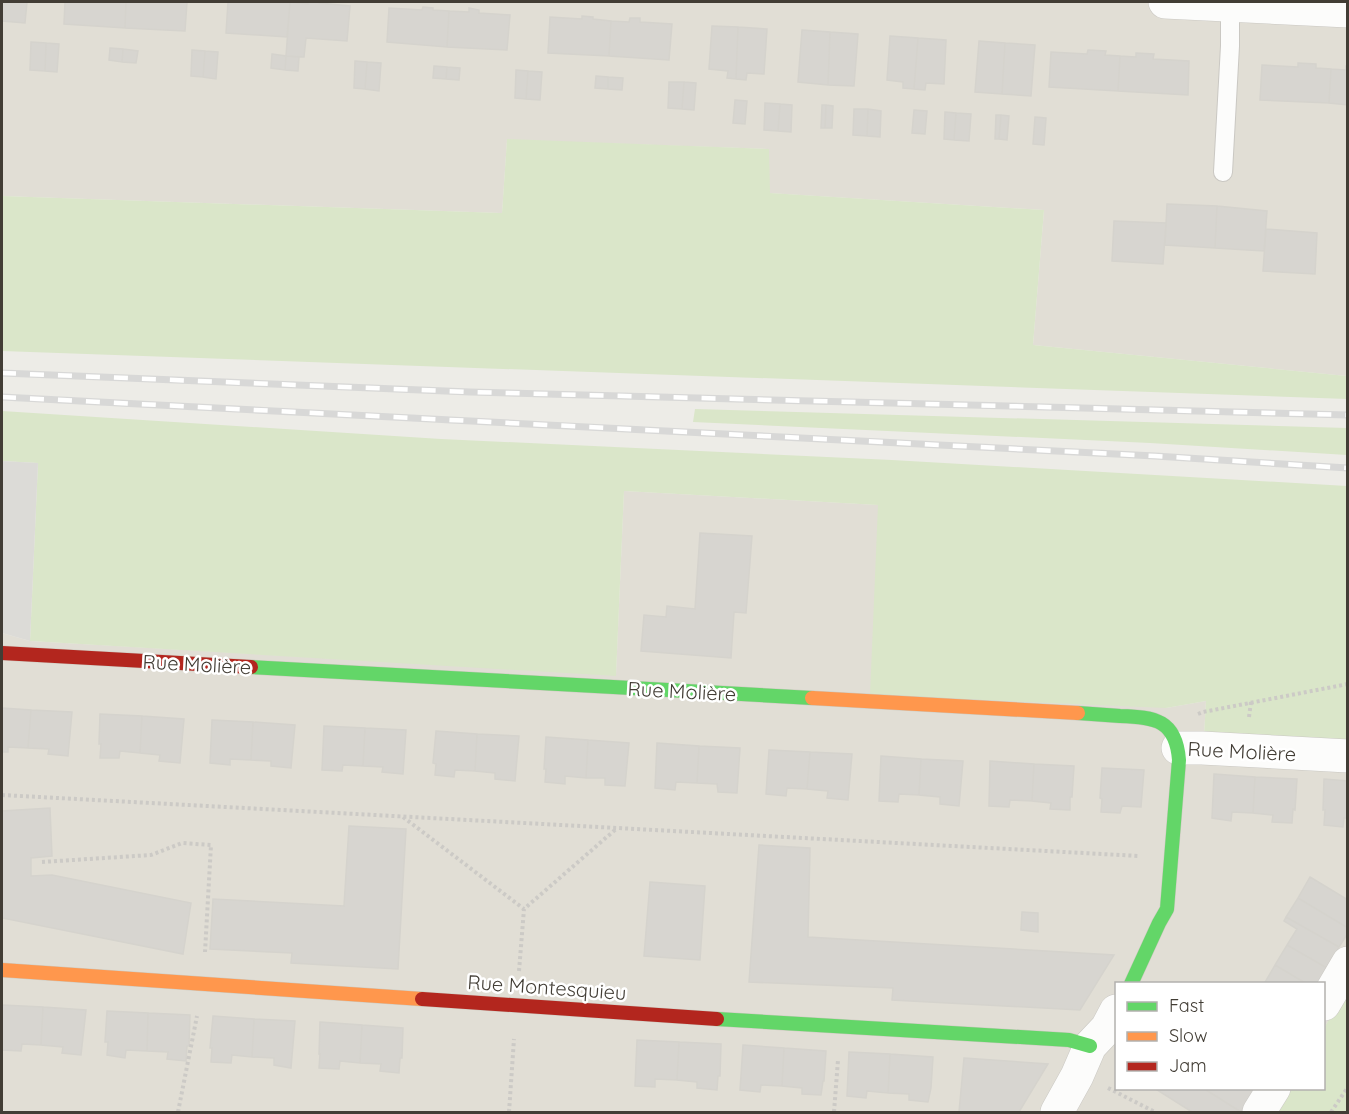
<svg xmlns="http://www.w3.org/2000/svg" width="1349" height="1114" font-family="Quicksand,sans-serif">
	<rect width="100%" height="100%" fill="#edece7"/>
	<path fill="#e1ded5" d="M2 2H1347V376L1033 345 1044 210 769 193 768 149 507 140 502 213 2 196Z
		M624 491 878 505 1166 708 1206 701 1204 735 1347 742V989L1324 1028V984H1116V1088L1286 1089 1271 1112H2V633L30 641 616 675Z"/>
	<path fill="#dae6c9" d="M507 139 769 149 770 193 1044 210 1033 345 1347 376V399L2 351V196L502 213Z
		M695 409 1347 428V455L1150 443 693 422Z
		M2 411 441 439 892 460 1347 486V742L1204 735 1206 701 1166 708 870 695 878 505 624 491 616 676 30 641 38 463 2 461Z
		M1347 989V1112H1272L1286 1089 1324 1088V1028Z"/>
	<path fill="#dcdbd7" d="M2 461 38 463 30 641 2 633Z"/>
	<path fill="#d7d5d0" stroke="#d5d3cd" stroke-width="1.5" d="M2 2H27L25 23 2 21Z
		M65 2H126L125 28 64 24Z
		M126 2H187L185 31 125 28Z
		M228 2H290L287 37 226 33Z
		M290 2 308 4V2H319V3L350 6 347 41 306 38 304 57 286 56Z
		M423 7 433 8V10L449 11 447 47 387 42 389 8 422 10Z
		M469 8 479 10V13L510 15 507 50 447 47 449 11 469 12Z
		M582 16 593 17V19L611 21 609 56 548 53 550 17 582 19Z
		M630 18H640V22L672 24 669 60 609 56 611 21 629 22Z
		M712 26 738 27 736 79 727 78 728 71 709 69Z
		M738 27 767 29 764 74 747 73 746 80 736 79Z
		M802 30 830 32 828 85 798 82Z
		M830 32 858 34 854 86 828 85Z
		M890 36 918 38 914 89 903 88V82L887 80Z
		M918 38 946 40 944 84 926 83 925 90 914 89Z
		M979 41 1005 43 1002 94 975 92Z
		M31 42 46 43 45 71 30 70Z
		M46 43 59 44 57 72 45 71Z
		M1005 43 1035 45 1031 96 1002 94Z
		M110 48 123 49 122 62 109 60Z
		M123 49 138 51 136 63 122 62Z
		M192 50 205 51 203 77 191 76Z
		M1088 50 1106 51 1105 55 1120 56 1118 91 1049 87 1051 52 1087 54Z
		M205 51 218 52 216 79 203 77Z
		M1136 53 1154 54 1153 59 1189 61 1188 95 1118 91 1120 56 1136 57Z
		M272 54 286 56 285 70 271 68Z
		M286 56 299 57 298 71 285 70Z
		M355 61 367 62 365 89 354 88Z
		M367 62 381 63 379 91 365 89Z
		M1298 63 1316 64V68L1331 69 1329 103 1260 100 1262 65 1298 67Z
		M434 66 447 67 446 79 433 78Z
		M1346 66H1348V105L1329 103 1331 69 1346 70Z
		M447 67 460 68 459 80 446 79Z
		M516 70 528 71 526 99 515 98Z
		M528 71 542 72 540 100 526 99Z
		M596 76 608 77V89L595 88Z
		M608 77 623 78 622 90 608 89Z
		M669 82H684L682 109 668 108Z
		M684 82 696 83 694 110 682 109Z
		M735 100 747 101 745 124 733 123Z
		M765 103 780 104 778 131 764 130Z
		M780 104 792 105 791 132 778 131Z
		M822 105H826L825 128H821Z
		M826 105 833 106 832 128H825Z
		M854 109H868L867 136 853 135Z
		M868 109 881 111 880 137 867 136Z
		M914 110 927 111 925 134 912 133Z
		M945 112 956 113 954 140 944 139Z
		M956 113 971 114 969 141 954 140Z
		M996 115H1001L999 139H995Z
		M1001 115 1009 116 1007 140 999 139Z
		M1035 117 1046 118 1044 145 1033 144Z
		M1167 204 1217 206 1215 248 1165 245Z
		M1217 206 1267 211 1264 251 1215 248Z
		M1114 221 1166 223 1163 264 1112 261Z
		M1266 229 1317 233 1315 274 1263 271Z
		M700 533 752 536 746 613 734 612 731 658 641 651 644 615 666 617 667 606 695 609Z
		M2 708 31 710 28 748 8 747V752H2Z
		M31 710 72 712 68 756 48 754 49 749 28 748Z
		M100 714 142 716 140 753 120 751 119 758H100L101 744H99Z
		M142 716 184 719 180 763 159 761 160 755 140 753Z
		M212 720 253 722 251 760 230 759V765L210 763Z
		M253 722 295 725 291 768 271 766V761L251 760Z
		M324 726 365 728 363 766 343 765 342 771 322 770Z
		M365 728 406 730 403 774 382 772 383 767 363 766Z
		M436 731 477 734 475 771 455 770 454 777 435 775 436 764 433 763Z
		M477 734 519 736 515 781 495 779V773L475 771Z
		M546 737 588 740 586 778 565 776V784L545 782 546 769H544Z
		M588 740 629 743 625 786 605 785V778H586Z
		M657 743 699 746 697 783 676 782 675 790 655 788Z
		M699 746 740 748 737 793 718 792 717 784 697 783Z
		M769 750 810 752 807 789 787 788 786 796 766 794Z
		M810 752 852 754 848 800 827 798 828 791 807 789Z
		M881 756 921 759 919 795 899 794 898 802 879 801Z
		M921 759 963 761 959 806 940 804V797L919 795Z
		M990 761 1034 764 1032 801 1010 800 1009 807 989 806Z
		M1034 764 1074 766 1072 797H1070V810L1050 809 1051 803 1032 801Z
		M1102 768 1144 770 1141 807 1122 806 1120 813 1101 812 1102 799 1100 798Z
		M1214 774 1255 777 1253 813 1232 812 1231 821 1212 818Z
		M1255 777 1297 779 1295 810 1293 809 1292 823 1272 822 1273 815 1253 813Z
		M1324 779 1348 781V818H1344L1343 827 1324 825 1325 810H1323Z
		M50 808 52 856 31 858V876L52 875 191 903 183 954 2 918V811Z
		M349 826 406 829 398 969 291 963 292 953 210 949 213 899 344 906Z
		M759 845 810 848 808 937 1114 955 1080 1010 892 1000 893 988 749 982Z
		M1310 877 1348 900V928L1298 898Z
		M650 882 705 886 700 960 644 956Z
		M1298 898 1348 928V933L1339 947 1286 917Z
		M1022 912 1038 913V932L1021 930Z
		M1286 917 1339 947 1327 968 1287 945 1297 929 1284 921Z
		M1287 945 1327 968 1318 984H1307L1275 965Z
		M1275 965 1307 984H1264Z
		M2 1005 43 1007 41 1045 22 1044 21 1051 2 1050Z
		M43 1007 86 1010 81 1055 62 1053 63 1047 41 1045Z
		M107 1011 148 1013 147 1051 126 1050 125 1058 107 1055 108 1042H105Z
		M148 1013 190 1015 189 1046H187L186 1061 167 1059 168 1052 147 1051Z
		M213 1016 254 1019 252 1057 232 1055 231 1063 211 1062 212 1048H210Z
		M254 1019 295 1021 291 1068 274 1065V1058L252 1057Z
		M320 1022 362 1025 360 1063 340 1061 339 1069 319 1068 320 1054H319Z
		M362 1025 403 1028 402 1058H400L399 1073 380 1071 381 1064 360 1063Z
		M637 1040 679 1042 677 1080 655 1079V1087L635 1086Z
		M679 1042 721 1044 720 1076H718L717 1090 697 1088V1082L677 1080Z
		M743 1045 784 1048 782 1086 761 1085 760 1092 740 1090Z
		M784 1048 826 1051 824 1081H823L821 1095 802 1094V1088L782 1086Z
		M849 1052 890 1054 888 1093 867 1091 866 1098 847 1096Z
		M890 1054 933 1057 931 1088 928 1102 909 1100V1094L888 1093Z
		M964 1058 1048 1064 1019 1112H959Z
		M1154 1088H1203L1241 1112H1192Z
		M1203 1088H1247L1253 1092 1241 1112Z"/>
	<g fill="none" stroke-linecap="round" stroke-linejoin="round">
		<g stroke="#cac8c3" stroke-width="20">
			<path id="lane" d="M1223 172 1230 46V4"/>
		</g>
		<g stroke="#cac8c3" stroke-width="34">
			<path id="street" d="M1165 2 1348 11
				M1178 748H1202L1348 756
				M1324 1004 1348 963
				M1057 1112 1077 1076 1090 1046 1107 1028 1116 1011
				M1259 1112 1274 1088"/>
		</g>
		<g stroke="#cdcac0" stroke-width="15">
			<path id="fast" d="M251 667 812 698
				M1078 713C1092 714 1106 715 1120 716 1155 717 1176 720 1179 760L1167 909 1159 923 1131 984
				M717 1019 1069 1040 1090 1046"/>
		</g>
		<g stroke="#cdcac0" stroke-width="15">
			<path id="slow" d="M812 698 1078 713
				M2 970 422 999"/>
		</g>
		<g stroke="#cdcac0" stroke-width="15">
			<path id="jam" d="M2 653 251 667
				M422 999 717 1019"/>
		</g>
		<path stroke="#cccac6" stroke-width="4" stroke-dasharray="3 3" stroke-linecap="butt" d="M1198 714 1203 712 1348 684
			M1249 717 1251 702
			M2 795 1139 856
			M403 817 524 909
			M42 862 151 855 182 843 211 845 205 952
			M519 971 524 909 616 829
			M1108 1088 1155 1112
			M178 1112 197 1016
			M509 1112 514 1039
			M834 1112 838 1060
			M1331 1112 1348 1087"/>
		<use href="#lane" stroke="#fcfcfb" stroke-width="18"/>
		<use href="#street" stroke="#fcfcfb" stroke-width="33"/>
		<use href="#fast" stroke="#63d668" stroke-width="14"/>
		<use href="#slow" stroke="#ff974d" stroke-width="14"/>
		<use href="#jam" stroke="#b3261e" stroke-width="14"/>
		<g stroke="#d8d8d7" stroke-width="7">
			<path id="rail" d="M2 373 470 392 1348 415
				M2 397 1155 456 1348 468"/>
		</g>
		<use href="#rail" stroke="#fff" stroke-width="4.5" stroke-dasharray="14" stroke-linecap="butt"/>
	</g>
	<g text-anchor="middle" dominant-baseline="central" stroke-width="5" stroke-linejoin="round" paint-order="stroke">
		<g font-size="20" fill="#423d35" stroke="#fff">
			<text transform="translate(197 664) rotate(3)">Rue Molière</text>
			<text transform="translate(682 691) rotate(3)">Rue Molière</text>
			<text transform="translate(1242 751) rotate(3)">Rue Molière</text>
			<text transform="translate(547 987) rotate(4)">Rue Montesquieu</text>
		</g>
	</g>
	<rect width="1349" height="1114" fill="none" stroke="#423d35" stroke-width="6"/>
	<rect x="1115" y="982" width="210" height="108" fill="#ffffff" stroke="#b3b1ae" stroke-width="1.5"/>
	<rect x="1127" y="1002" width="30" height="9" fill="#63d668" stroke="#b3b1ae" stroke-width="1.5"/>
	<text x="1169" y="1012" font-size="18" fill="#423d35">Fast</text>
	<rect x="1127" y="1032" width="30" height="9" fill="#ff974d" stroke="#b3b1ae" stroke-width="1.5"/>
	<text x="1169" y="1042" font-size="18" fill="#423d35">Slow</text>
	<rect x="1127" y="1062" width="30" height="9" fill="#b3261e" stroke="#b3b1ae" stroke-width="1.5"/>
	<text x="1169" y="1072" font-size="18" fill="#423d35">Jam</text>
</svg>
